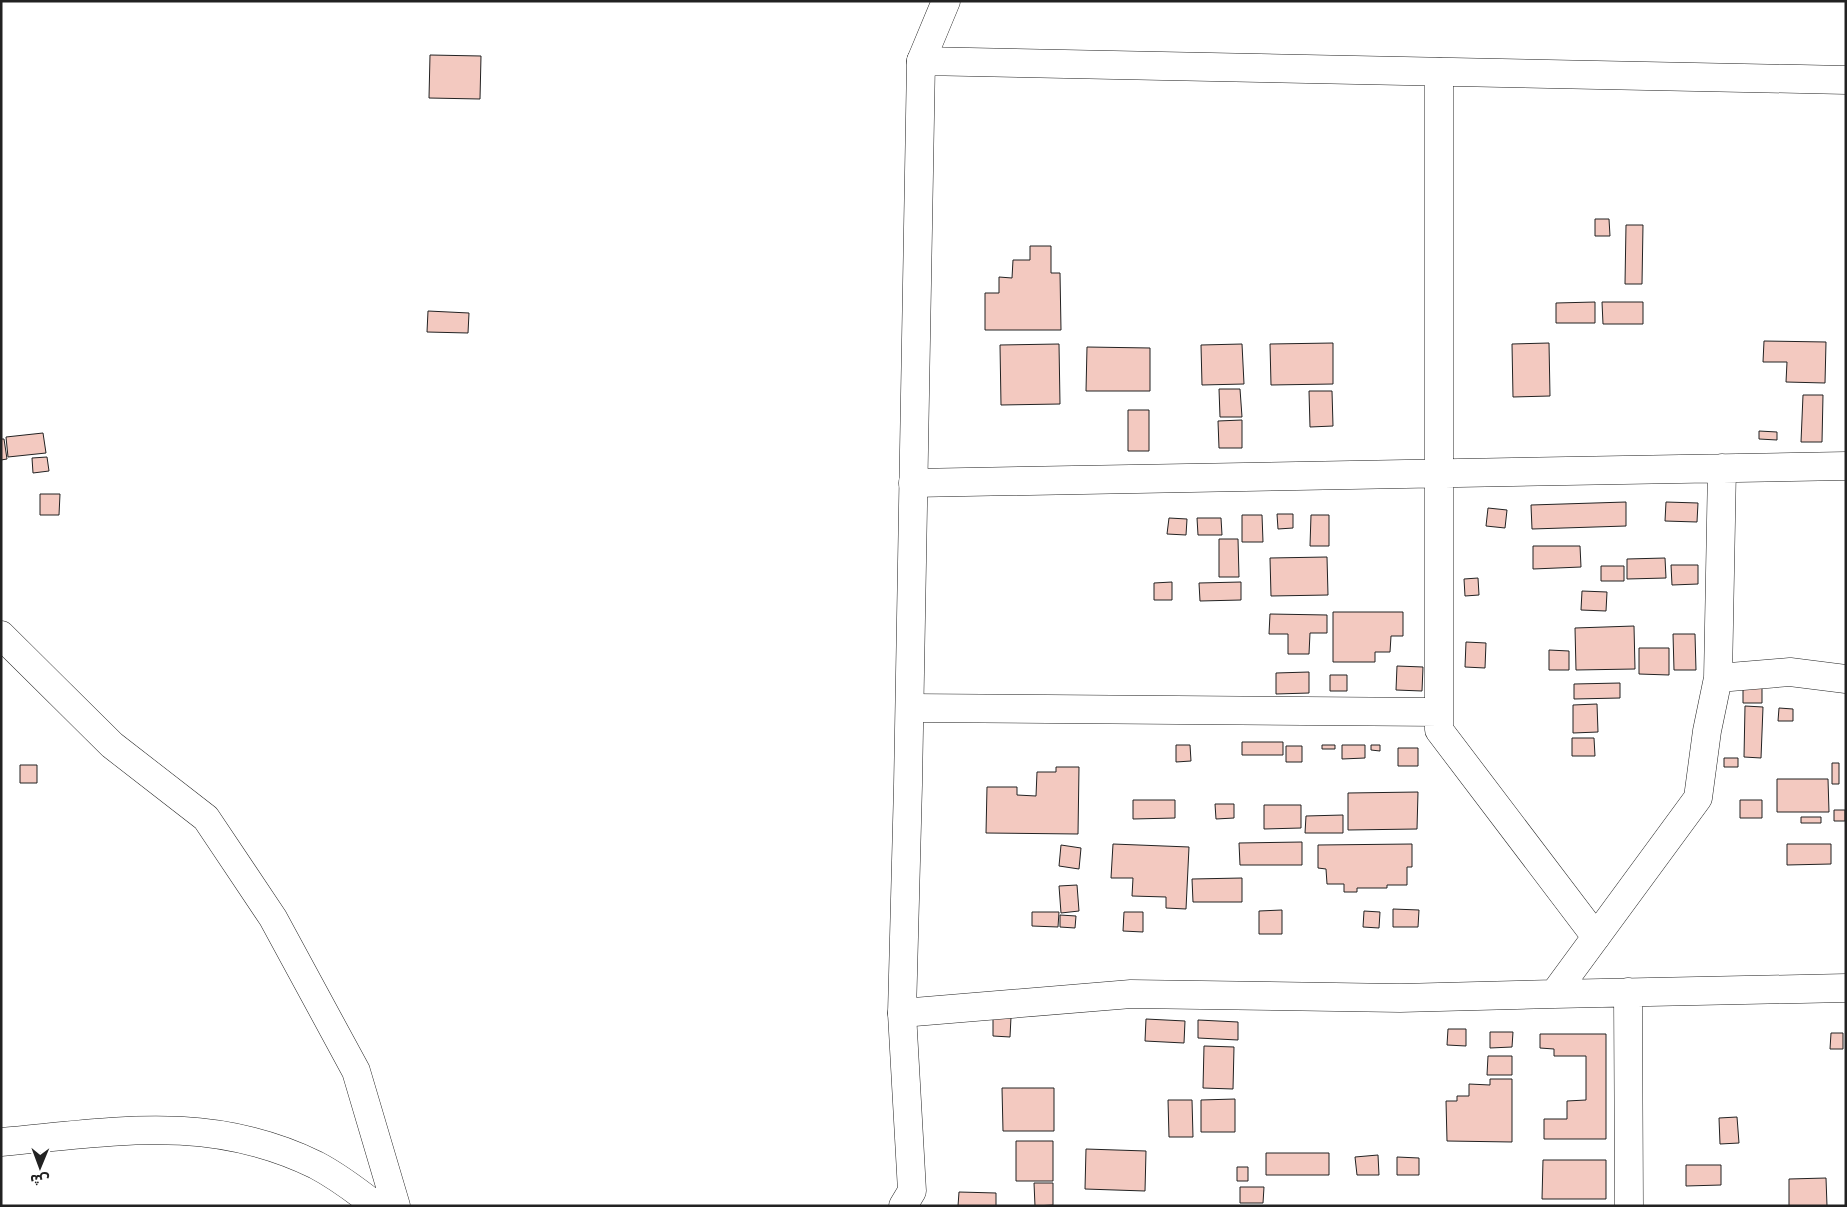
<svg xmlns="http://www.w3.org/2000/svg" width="1847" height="1207" font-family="Arial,'Noto Sans Arabic',sans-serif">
	<rect width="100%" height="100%" fill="#fff"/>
	<path fill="#f3c9c0" stroke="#222" d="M430 55 481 56 480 99 429 98Z
		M1595 219H1609L1610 236H1595Z
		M1626 225H1643L1642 284H1625Z
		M1030 246H1051V273H1060L1061 330H985V293H999V277L1012 278 1013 260H1030Z
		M1595 302V323H1556V303Z
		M1602 302H1643V324H1603Z
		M428 311 469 313 468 333 427 332Z
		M1764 341 1826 342 1825 383 1786 382 1787 362H1763Z
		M1333 343V384L1271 385 1270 344Z
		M1549 343 1550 396 1513 397 1512 344Z
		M1059 344 1060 404 1001 405 1000 345Z
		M1242 344 1244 384 1202 385 1201 345Z
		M1087 347 1150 348V391H1086Z
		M1219 389H1240L1242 417H1220Z
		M1309 391H1332L1333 426 1310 427Z
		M1803 395H1823L1822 442H1801Z
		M1128 410H1149V451H1128Z
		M1242 420V448H1219L1218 421Z
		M1759 431 1777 432V440L1759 439Z
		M43 433 46 453 8 457 6 437Z
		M1 439H4L7 459 1 460Z
		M47 457 49 471 33 473 32 458Z
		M40 494H60L59 515H40Z
		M1626 502V526L1532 529 1531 505Z
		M1666 502 1698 503 1697 522 1665 521Z
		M1488 508 1507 510 1505 528 1486 526Z
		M1277 514H1293V528L1278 529Z
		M1242 515H1262L1263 542H1242Z
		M1311 515H1329V546H1310Z
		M1169 518 1187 519 1186 535 1167 534Z
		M1197 518H1221L1222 535H1198Z
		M1219 539H1238L1239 577H1219Z
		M1533 546H1580L1581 567 1533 569Z
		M1327 557 1328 595 1271 596 1270 558Z
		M1665 558 1666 578 1627 579V559Z
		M1671 565H1698V584L1672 585Z
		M1601 566H1624V581H1601Z
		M1478 578 1479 595 1465 596 1464 579Z
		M1172 582V600H1154V583Z
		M1241 582V600L1200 601 1199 583Z
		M1582 591 1607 592 1606 611 1581 610Z
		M1333 612H1403V636H1391L1390 652H1375V662H1333Z
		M1270 614 1327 615V633H1310L1309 654H1288V634H1269Z
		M1634 626 1635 669 1576 670 1575 628Z
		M1673 634H1695L1696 670H1674Z
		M1466 642 1486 643 1485 668 1465 667Z
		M1639 648H1669V675L1639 674Z
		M1549 650 1569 651V670H1549Z
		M1397 666 1423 667 1422 691 1396 690Z
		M1309 672V693L1276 694V673Z
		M1330 675H1347V691H1330Z
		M1620 683V698L1574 699V684Z
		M1762 685V703H1743V686Z
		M1597 704 1598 732 1573 733V705Z
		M1745 706 1763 707 1761 758 1744 757Z
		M1779 708 1793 709V721H1778Z
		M1572 738H1594L1595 756H1572Z
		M1242 742H1283V755H1242Z
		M1176 745H1190L1191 761 1176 762Z
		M1322 745H1335V749H1322Z
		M1342 745H1365V758L1342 759Z
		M1371 745H1380V751L1371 750Z
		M1286 746H1302V762H1286Z
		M1398 748H1418V766H1398Z
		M1724 758H1738V767H1724Z
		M1832 763H1839V784H1832Z
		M20 765H37V783H20Z
		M1056 767H1079L1078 834 986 833 987 787H1017V795L1036 796 1037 772H1056Z
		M1777 779H1828L1829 812H1777Z
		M1418 792 1417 829 1348 830V793Z
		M1133 800H1175V818L1133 819Z
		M1740 800H1762V818H1740Z
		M1215 804H1234V818L1216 819Z
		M1264 805H1301V828L1264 829Z
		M1834 810H1845V821H1834Z
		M1343 815V833H1305L1306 816Z
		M1801 817H1821V823H1801Z
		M1302 842V865H1240L1239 843Z
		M1113 844 1189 847 1186 909 1166 908V897L1132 896 1133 878H1111Z
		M1412 844V867H1407V885H1387V888H1357V892H1344V884H1327L1326 869 1318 868V845Z
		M1787 844H1831V864L1787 865Z
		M1061 845 1081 848 1079 869 1059 866Z
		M1242 878V902H1193L1192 879Z
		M1077 885 1079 911 1061 913 1059 886Z
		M1393 909 1419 910 1418 927H1393Z
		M1282 910V934H1259V911Z
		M1364 911 1380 912 1379 928 1363 927Z
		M1032 912H1059L1058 927 1032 926Z
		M1124 912H1143V932L1123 931Z
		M1060 915 1076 916 1075 928 1060 927Z
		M993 1017H1011L1010 1037 993 1036Z
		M1146 1019 1185 1021 1184 1043 1145 1041Z
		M1198 1020 1238 1022V1040L1198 1038Z
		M1448 1029H1466V1046L1447 1045Z
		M1490 1032H1513L1512 1047 1490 1048Z
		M1831 1033H1843V1049H1830Z
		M1540 1034H1606V1139H1544V1119H1567V1101L1586 1100V1056H1554V1049L1540 1048Z
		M1204 1046 1234 1047 1233 1089 1203 1088Z
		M1488 1056H1512V1075H1487Z
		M1490 1079H1512V1142L1447 1141 1446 1101H1457V1096H1469V1084L1490 1085Z
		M1002 1088H1054V1131H1003Z
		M1235 1099V1132H1201V1100Z
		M1168 1100H1192L1193 1137H1169Z
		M1737 1117 1739 1143 1720 1144 1719 1118Z
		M1016 1141H1053V1181H1016Z
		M1086 1149 1146 1151 1145 1191 1085 1189Z
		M1266 1153H1329V1175H1266Z
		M1378 1155 1379 1175H1357L1355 1157Z
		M1397 1157 1419 1158V1175H1397Z
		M1543 1160H1606V1199H1542Z
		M1686 1165H1721V1185L1686 1186Z
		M1237 1167H1248V1181H1237Z
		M1826 1178 1827 1206H1789V1179Z
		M1034 1183H1053V1205L1035 1206Z
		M1240 1187H1264L1263 1203H1240Z
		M959 1192 996 1193V1206H958Z"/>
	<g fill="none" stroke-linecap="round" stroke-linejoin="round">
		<g stroke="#222" stroke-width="29">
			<path id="street" d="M921 61 946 1
				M1439 72V730L1596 937
				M913 483 1846 466
				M1 635 112 745 206 818 273 918 356 1071 396 1206
				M1718 678 1722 468
				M910 708 1439 712
				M1628 992 1629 1206
				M1554 994 1846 988
				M902 1013 1131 994 1400 998 1554 994 1698 798 1707 731 1718 678 1790 672 1846 679
				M1 1142C113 1132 210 1113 316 1165 337 1176 357 1191 376 1206"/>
		</g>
		<g stroke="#222" stroke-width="29">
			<path id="secondary" d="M903 1206 912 1191 902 1013 908 785 921 61 1846 80"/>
		</g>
		<use href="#street" stroke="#fff" stroke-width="28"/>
		<use href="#secondary" stroke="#fff" stroke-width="28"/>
	</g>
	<rect width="1847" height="1207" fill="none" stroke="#222222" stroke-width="5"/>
	<g transform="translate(40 1167) rotate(181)" stroke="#ffffff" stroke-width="4" paint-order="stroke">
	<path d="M0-4L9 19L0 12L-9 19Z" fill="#222222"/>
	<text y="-8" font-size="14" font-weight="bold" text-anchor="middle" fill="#222222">ش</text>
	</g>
</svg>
